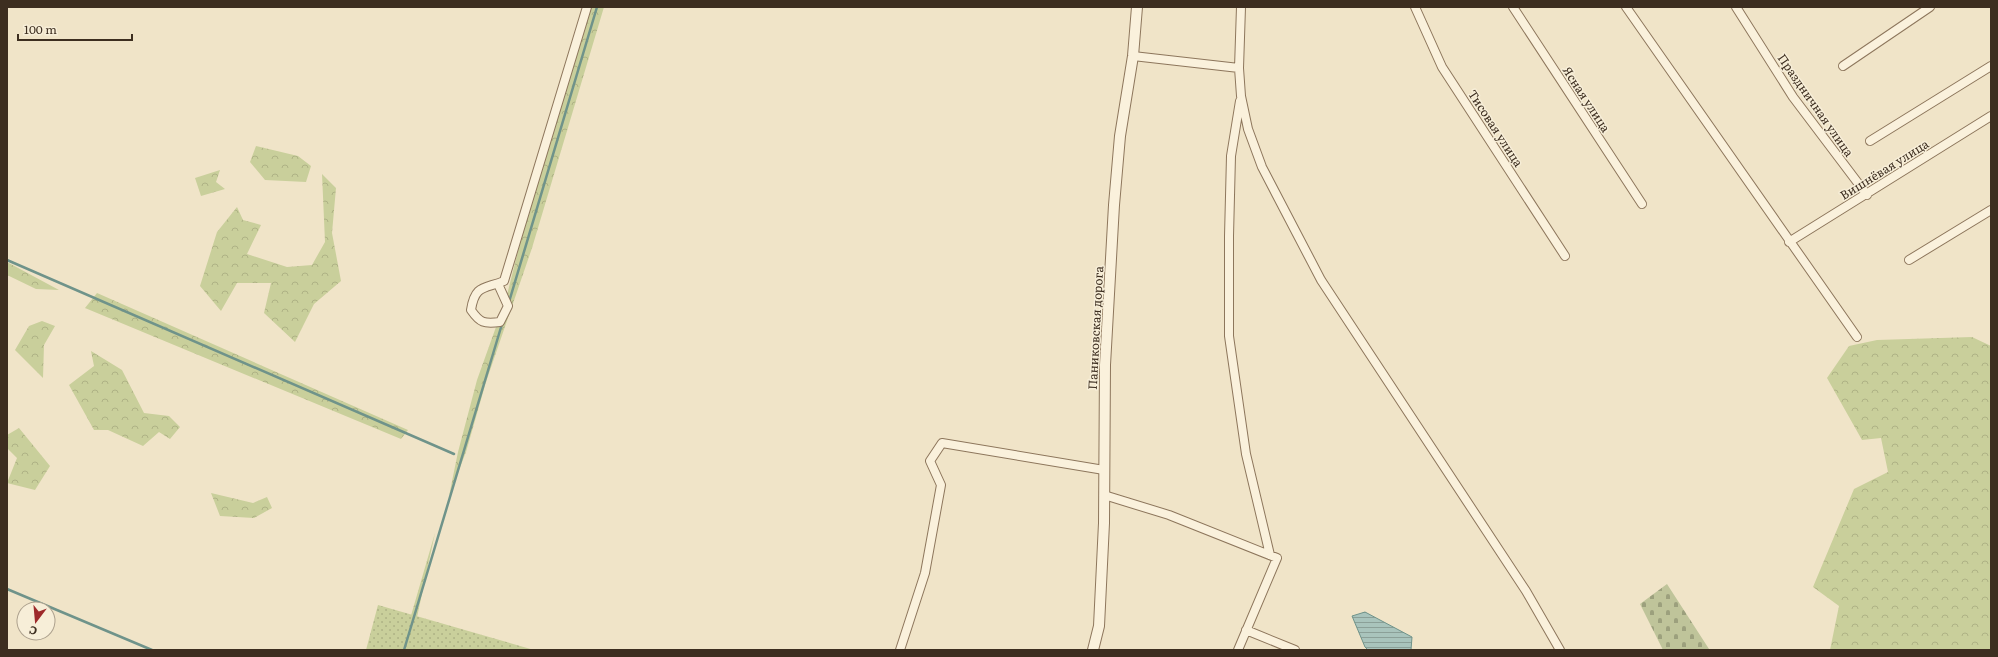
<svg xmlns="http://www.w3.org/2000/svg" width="1998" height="657" font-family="Literata,serif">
	<defs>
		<pattern id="forest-crowns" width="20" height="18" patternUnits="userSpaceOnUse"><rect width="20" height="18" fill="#c9cf9b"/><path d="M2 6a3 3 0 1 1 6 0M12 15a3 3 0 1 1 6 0" fill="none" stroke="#aeb285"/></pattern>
		<pattern id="cemetery-stones" width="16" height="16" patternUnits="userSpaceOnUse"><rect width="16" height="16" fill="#bfc49a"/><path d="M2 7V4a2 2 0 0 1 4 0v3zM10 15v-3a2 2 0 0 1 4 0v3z" fill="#9ca07d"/></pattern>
		<pattern id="garden-dots" width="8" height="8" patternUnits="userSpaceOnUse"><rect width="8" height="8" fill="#c9cf9b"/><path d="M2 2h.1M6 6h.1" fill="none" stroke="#aeb285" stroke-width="1.8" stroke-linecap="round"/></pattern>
		<pattern id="water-rules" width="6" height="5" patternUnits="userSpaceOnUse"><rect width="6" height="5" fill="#a9c4bc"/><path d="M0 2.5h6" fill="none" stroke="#8ba098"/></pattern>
	</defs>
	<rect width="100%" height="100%" fill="#f0e4c8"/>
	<path fill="url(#forest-crowns)" d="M591 7H604L532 248 486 382 466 452 449 496 458 452 477 380 506 299 524 227Z
		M256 146 298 156 311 166 306 182 265 180 250 162Z
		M220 170 216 182 225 189 201 196 195 178Z
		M322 174 336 188 332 233 341 281 314 304 295 342 264 313 271 283H237L221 311 200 286 217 232 237 207 243 220 261 225 247 254 287 267 312 265 325 242Z
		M7 262 59 290 36 289 7 275Z
		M97 293 408 430 401 439 85 308Z
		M42 321 55 326 44 345 43 378 15 350 29 326Z
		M1972 337 1991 346V650H1830L1839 606 1813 587 1854 489 1888 472 1881 438 1862 440 1827 378 1849 346 1877 340Z
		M91 351 122 370 144 413 169 416 180 427 170 439 159 432 143 446 108 430H94L69 385 94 366Z
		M19 428 50 466 35 490 7 483 17 458 7 448V435Z
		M211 493 253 503 267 497 272 508 254 518 220 516Z
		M435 533 416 622 401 650Z"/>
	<path fill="url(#cemetery-stones)" d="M1667 584 1709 649 1710 650H1663L1640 604Z"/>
	<path fill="url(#garden-dots)" d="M378 605 534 650H366Z"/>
	<path fill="url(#water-rules)" stroke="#6f938a" d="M1365 612 1412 637 1411 650H1368L1365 647 1352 616Z"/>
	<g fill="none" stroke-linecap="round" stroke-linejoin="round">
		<path stroke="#6f938a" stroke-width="2.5" d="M7 260 454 454
			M509 302 597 7
			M7 589 152 650
			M404 650 502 324"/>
		<g stroke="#8d765c" stroke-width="10">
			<path id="minor" d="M1415 7 1442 67 1565 256
				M1513 7 1642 204
				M1626 7 1857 337
				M1736 7 1793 97 1867 195
				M1133 56 1239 68 1241 96 1248 129 1262 167 1321 280 1526 591 1560 650
				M1843 66 1930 7
				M1239 68 1241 7
				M1240 101 1231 156 1229 236V336L1246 454 1270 555
				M1870 141 1991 66
				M1789 242 1991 116
				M1909 260 1991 210
				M498 284 508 306 500 322C484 324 480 323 471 310 475 284 485 289 504 281L587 7
				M1104 495 1169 515 1277 558 1238 650
				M1246 630 1295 650
				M900 650 925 573 941 485 930 461 942 443 1104 470"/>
		</g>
		<g stroke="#8d765c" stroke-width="12">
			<path id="tertiary" d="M1093 650 1099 626 1104 523 1105 365 1114 205 1120 136 1133 56 1137 7"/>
		</g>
		<use href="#minor" stroke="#faf1dc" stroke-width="8"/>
		<use href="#tertiary" stroke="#faf1dc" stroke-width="10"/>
	</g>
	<g text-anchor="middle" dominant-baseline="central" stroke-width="3" stroke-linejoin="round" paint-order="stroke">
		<g font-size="12" fill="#3d2e20" stroke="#f7eed8">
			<text transform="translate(1587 99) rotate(57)">Ясная улица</text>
			<text transform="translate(1816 105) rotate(55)">Праздничная улица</text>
			<text transform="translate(1496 128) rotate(57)">Тисовая улица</text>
			<text transform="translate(1884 169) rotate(-32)">Вишнёвая улица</text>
			<text transform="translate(1095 328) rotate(-87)">Паниковская дорога</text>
		</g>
	</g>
	<rect width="1998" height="657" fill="none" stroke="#3d2e20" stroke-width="16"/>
	<g transform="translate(36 621) rotate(196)"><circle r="19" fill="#f7eed8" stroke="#ada18e"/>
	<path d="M0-3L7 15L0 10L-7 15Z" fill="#9e2a2b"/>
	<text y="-6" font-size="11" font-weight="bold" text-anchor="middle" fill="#3d2e20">С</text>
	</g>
	<path d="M18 34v6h114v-6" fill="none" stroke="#3d2e20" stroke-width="2"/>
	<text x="24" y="34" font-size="12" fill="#3d2e20" stroke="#f7eed8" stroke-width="3" paint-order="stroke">100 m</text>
</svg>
